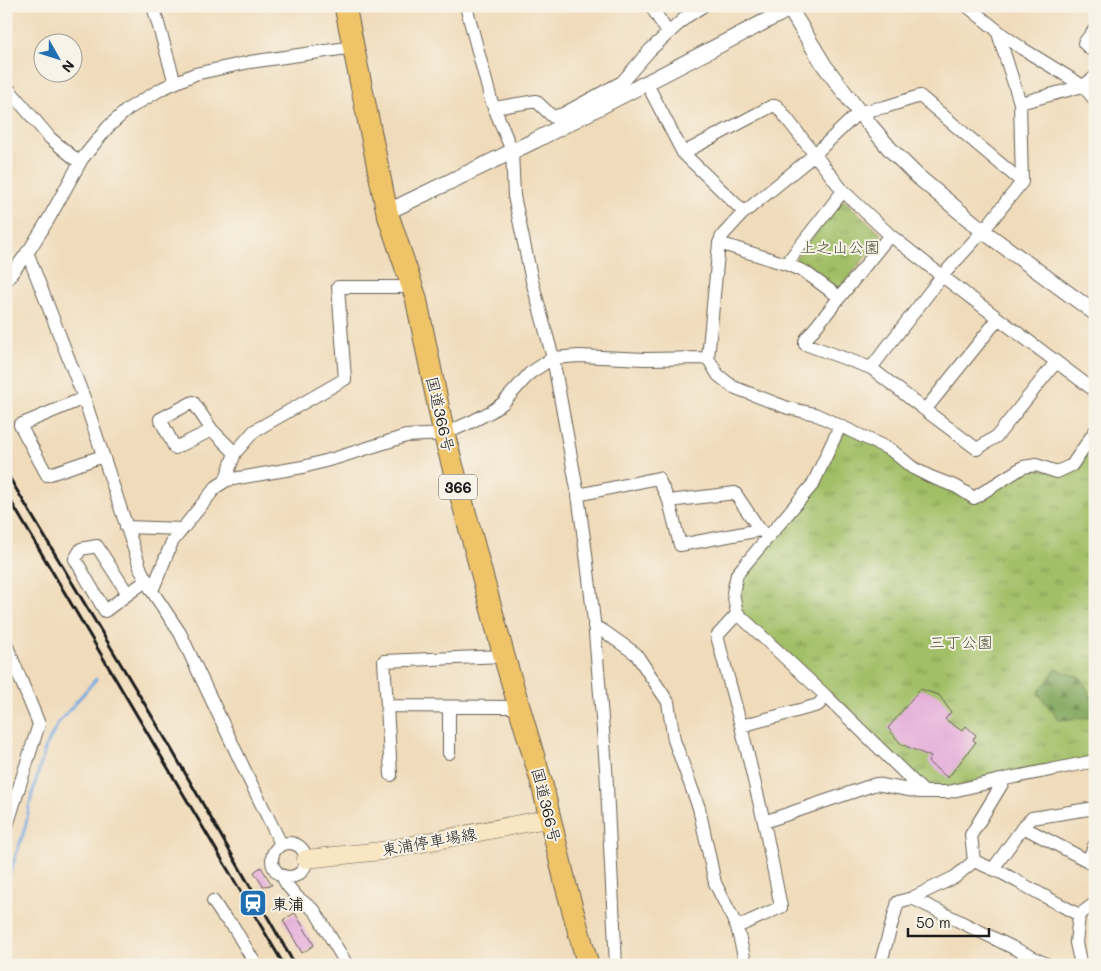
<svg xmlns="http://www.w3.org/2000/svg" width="1101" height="971" font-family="Mali,'Klee One',sans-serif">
	<defs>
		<pattern id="grass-tufts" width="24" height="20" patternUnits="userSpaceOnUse" patternTransform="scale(1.25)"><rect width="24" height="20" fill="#a1bf66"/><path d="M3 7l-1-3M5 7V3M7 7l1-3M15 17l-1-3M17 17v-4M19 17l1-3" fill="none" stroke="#829a53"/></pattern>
		<pattern id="forest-firs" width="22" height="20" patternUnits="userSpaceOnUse" patternTransform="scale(1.25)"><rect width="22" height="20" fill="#80a65b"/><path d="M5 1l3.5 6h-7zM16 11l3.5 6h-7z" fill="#68864a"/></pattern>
	</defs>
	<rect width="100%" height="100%" fill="#f7f3e8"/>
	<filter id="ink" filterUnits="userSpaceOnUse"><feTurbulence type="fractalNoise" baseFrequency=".02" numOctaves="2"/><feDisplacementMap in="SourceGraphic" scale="10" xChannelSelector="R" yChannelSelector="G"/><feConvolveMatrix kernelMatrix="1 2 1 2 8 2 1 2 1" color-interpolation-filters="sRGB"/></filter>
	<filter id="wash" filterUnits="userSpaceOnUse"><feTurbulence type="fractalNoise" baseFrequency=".0096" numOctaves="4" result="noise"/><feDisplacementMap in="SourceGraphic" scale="20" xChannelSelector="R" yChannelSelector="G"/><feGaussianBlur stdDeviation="1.12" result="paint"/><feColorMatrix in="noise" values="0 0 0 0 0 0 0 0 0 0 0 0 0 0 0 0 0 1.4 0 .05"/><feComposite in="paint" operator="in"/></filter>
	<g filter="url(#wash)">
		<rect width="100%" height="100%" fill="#f0dbba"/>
		<path fill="url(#grass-tufts)" stroke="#5e6e41" d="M841 200 845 201 881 234V238L839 289 795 264V259Z
			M840 426 974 498 1023 467 1057 472 1072 465 1095 432V761L924 792 738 613 737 574 813 484Z"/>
		<path fill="url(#forest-firs)" stroke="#4e613c" d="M1056 669 1080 677 1092 698 1093 717 1059 720 1038 693Z"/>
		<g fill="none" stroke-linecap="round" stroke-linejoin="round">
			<path stroke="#73a8e0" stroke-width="3" d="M6 880 10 873 25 828 31 798 46 746 59 722 96 679"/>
		</g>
		<g id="blocks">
			<path fill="#e3a9d9" d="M920 689 939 695 951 712 945 719 962 731 966 726 976 735 973 740 976 742 948 778 928 762 931 757 901 744 888 728Z
				M261 867 272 885 263 886 254 872Z
				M295 913 314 945 302 953 283 920Z"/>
		</g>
	</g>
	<g filter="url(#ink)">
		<use href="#blocks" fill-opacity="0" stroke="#665f53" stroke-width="1"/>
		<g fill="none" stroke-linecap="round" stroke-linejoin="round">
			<g stroke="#665f53" stroke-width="14">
				<path id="minor" d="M153 6 175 83
					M466 6 491 100 512 151 514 196 532 281 553 358 578 495 586 554 594 621 606 767 616 965
					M651 6 668 33
					M967 6 1003 35 1023 49 1083 86 1095 100
					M1095 29 1084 43 1095 53
					M997 30 1020 103 1022 182
					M646 82 683 153 744 212
					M6 86 50 138 80 163
					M1020 103 1083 86 1095 77
					M494 108 536 101 553 117 563 114 622 82 650 50 686 17 703 6
					M683 153 772 106H777L843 191 890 235 942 276 1095 391
					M890 235C862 270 834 304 806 339L805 342V344L871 368 925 410 998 319
					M719 243 786 264 805 272 839 297
					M27 252 84 398 141 570 152 591 180 633 248 777 281 844
					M786 264 843 191
					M6 281 30 249 48 220 82 159 108 127 128 109 163 88 195 74 204 72 250 62 354 47
					M871 368 942 276 983 231 1022 182 920 96 885 107 859 112 814 155 742 214 722 236 719 243 708 358 718 375 733 387 788 408 815 414 891 450 913 468 931 477 957 487 974 498 1023 467 1036 465 1057 472 1072 465 1095 431
					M84 398 20 425 47 475 103 456
					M925 410 977 449 997 436 1056 362
					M840 426 813 484 737 574 733 593 737 613 826 696 924 792
					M212 430 175 448 160 419 193 402 212 430 235 453 225 481
					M235 453 254 431 345 379 338 287H412
					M578 495 658 478 669 501 735 493 760 530 769 536
					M669 501 680 545 760 530
					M126 527 182 529
					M152 591 172 542 216 487 227 480 303 467 336 458 406 436 444 434 471 422 492 411 503 403 530 373 553 358 579 356 645 359 708 358
					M128 594 97 546 81 549 75 559 105 611 147 580
					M594 626 602 630 636 654 668 702 674 740 699 808 715 883 737 927 746 965
					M6 644 39 724 6 829
					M504 656 384 661 387 706 519 707
					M387 706 391 775
					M449 707V753
					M741 726 818 705 826 696
					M764 822 876 784 920 792H948L1005 779 1095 761
					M1023 827 1088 861
					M272 860a17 17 0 1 1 34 0a17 17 0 1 1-34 0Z
					M1095 844 1088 861 1095 868
					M974 861 1002 873 1079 915
					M974 861 971 835 1005 779
					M993 869 1023 827 1032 818 1095 808
					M282 876 287 885 297 897 315 911 347 965
					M912 898 1048 965
					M213 901 223 916 233 926 256 965
					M737 927 781 907 764 822 741 726 717 636 738 613
					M880 965 898 902 912 898 955 877 974 861
					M1081 965 1076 943 1079 915 1095 903"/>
			</g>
			<g stroke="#665f53" stroke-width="17">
				<path id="tertiary" d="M790 9 824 65 859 112 890 149 916 175 983 231 1095 313
					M387 212 536 140 795 6"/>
			</g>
			<g stroke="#665f53" stroke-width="19">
				<path id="secondary" d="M306 859 381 851 551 818"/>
			</g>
			<g stroke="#665f53" stroke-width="23">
				<path id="trunk" d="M345 6 387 212 416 298 444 434 504 656 542 784 566 886 588 965"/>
			</g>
			<use href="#minor" stroke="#fff" stroke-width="12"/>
			<use href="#tertiary" stroke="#fff" stroke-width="15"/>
			<use href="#secondary" stroke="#f9e7c3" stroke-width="18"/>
			<use href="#trunk" stroke="#efc469" stroke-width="21"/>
			<path stroke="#1c1c1c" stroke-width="3" d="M6 472 165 738 295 965
				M6 493 284 965"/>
		</g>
	</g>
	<defs>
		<g id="station-square" transform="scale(1.4375)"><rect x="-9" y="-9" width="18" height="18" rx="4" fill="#1f6fb2" stroke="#f7f3e8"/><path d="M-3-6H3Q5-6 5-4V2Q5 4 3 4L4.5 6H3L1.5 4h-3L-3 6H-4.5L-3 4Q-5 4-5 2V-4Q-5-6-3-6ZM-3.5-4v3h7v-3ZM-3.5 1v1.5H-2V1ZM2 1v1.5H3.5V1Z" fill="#fff"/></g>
	</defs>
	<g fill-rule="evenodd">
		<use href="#station-square" x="253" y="903"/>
	</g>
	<g text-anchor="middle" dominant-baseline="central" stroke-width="4" stroke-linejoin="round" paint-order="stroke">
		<rect fill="#f7f3e8" stroke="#5e5c59" stroke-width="1" x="439" y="474.5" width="38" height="25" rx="4"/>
		<g font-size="15" font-weight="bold" fill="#1c1c1c">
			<text x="458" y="487">366</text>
		</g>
		<g font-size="16" fill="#4b5536" stroke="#f7f3e8">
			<text x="840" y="246">上之山公園</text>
			<text x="961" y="641">三丁公園</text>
		</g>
		<g font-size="16" fill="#1c1c1c" stroke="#f7f3e8">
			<text transform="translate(441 414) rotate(77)">国道366号</text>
			<text transform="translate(547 805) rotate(76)">国道366号</text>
			<text transform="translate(429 841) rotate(-10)">東浦停車場線</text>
		</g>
		<g font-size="16" font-weight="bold" fill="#1c1c1c" stroke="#f7f3e8" text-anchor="start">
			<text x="272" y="903">東浦</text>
		</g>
	</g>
	<rect width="1101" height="971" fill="none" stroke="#f7f3e8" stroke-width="25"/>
	<g transform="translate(58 58) rotate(129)"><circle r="24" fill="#f7f3e8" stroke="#9f9d96"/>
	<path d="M0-4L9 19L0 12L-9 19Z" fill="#1f6fb2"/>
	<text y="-8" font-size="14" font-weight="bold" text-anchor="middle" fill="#1c1c1c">N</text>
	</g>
	<path d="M908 928v8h81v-8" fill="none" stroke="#1c1c1c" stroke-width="2.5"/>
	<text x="916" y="928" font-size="15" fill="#1c1c1c" stroke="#f7f3e8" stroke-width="4" paint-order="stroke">50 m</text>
</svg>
